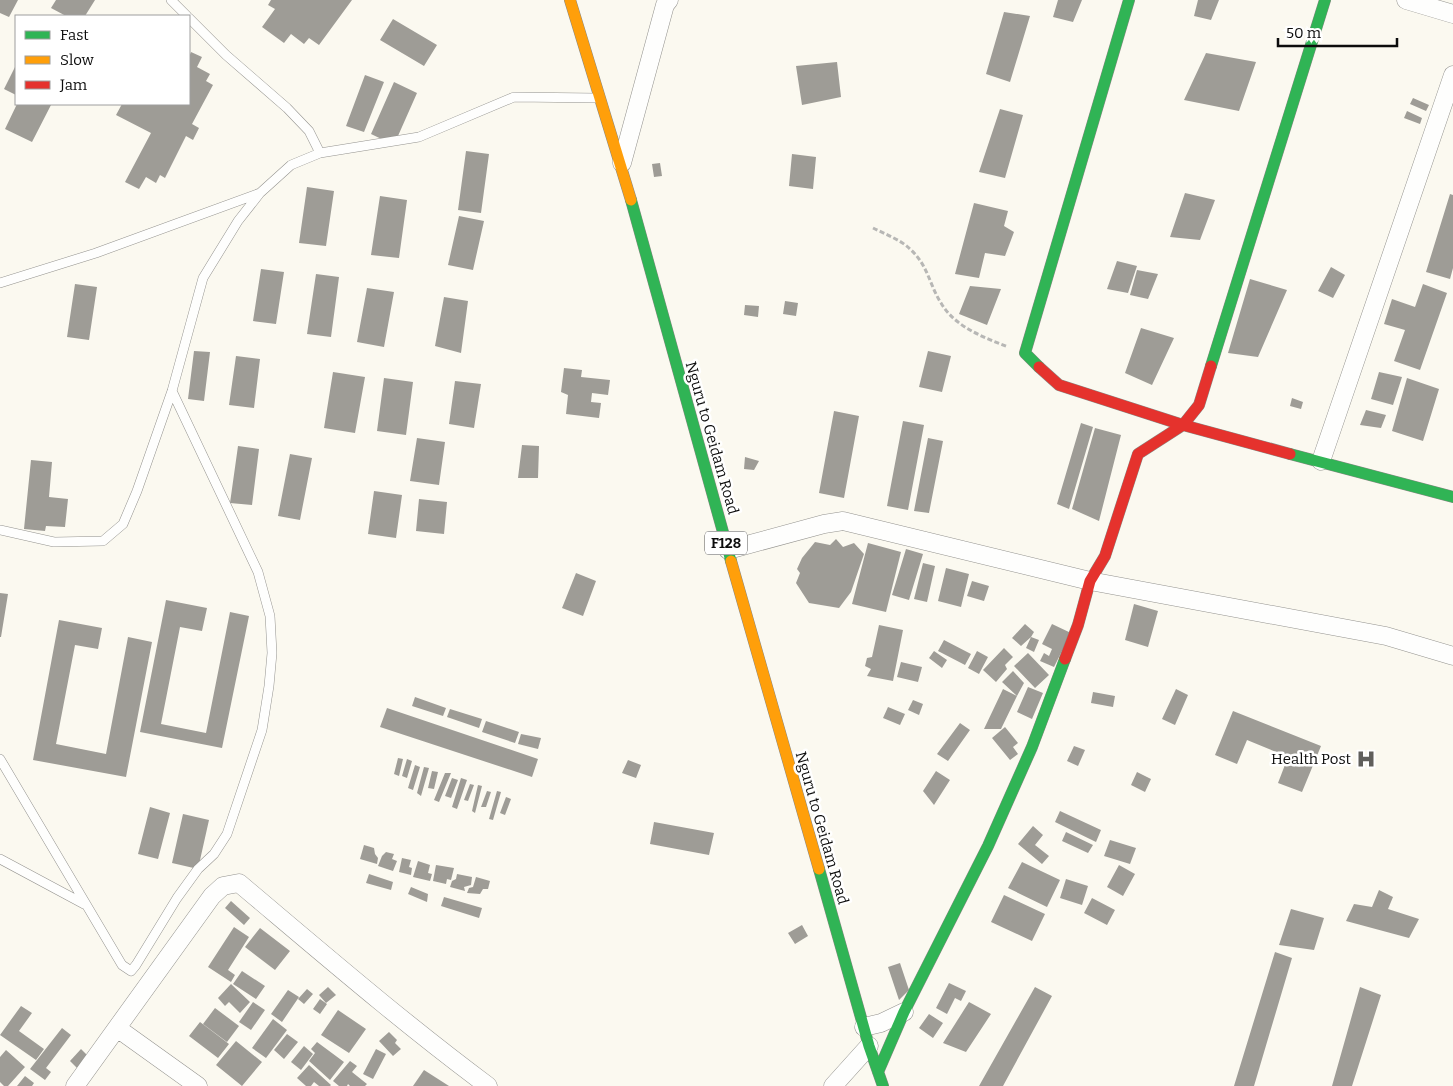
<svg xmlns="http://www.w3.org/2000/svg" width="1453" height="1086" font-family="Bitter,serif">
	<rect width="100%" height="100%" fill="#fbf9f0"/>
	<path fill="#9e9c96" d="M0 0H18L9 17 0 13Z
		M56 0H95L85 16H66L51 8Z
		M271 0H352L319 45 309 38 304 44 291 34 284 43 262 27 275 9 268 5Z
		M1058 0H1082L1073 22 1053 17Z
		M1198 0H1219L1211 20 1194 16Z
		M1004 12 1030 16 1010 82 986 74Z
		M393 19 437 45 424 66 380 40Z
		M191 52 202 57 197 67 210 74 206 81 213 85 192 124 199 128 193 140 186 136 165 178 160 175 156 183 146 177 139 189 125 182 151 133 116 115 122 104H189V57Z
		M1206 53 1256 62 1239 111 1184 100Z
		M837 62 841 97 802 105 796 66Z
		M16 65V95L4 89Z
		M365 75 384 82 364 132 346 126Z
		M394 82 417 93 394 145 371 134Z
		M1413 98 1429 105 1426 111 1410 104Z
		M17 104 51 105 32 142 5 129Z
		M1000 109 1023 115 1005 178 979 172Z
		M1407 111 1422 118 1420 124 1404 118Z
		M466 151 489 154 481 213 458 210Z
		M792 154 816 157 813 189 789 186Z
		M660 163 662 176 654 177 652 164Z
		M307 187 334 191 326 246 299 243Z
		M1185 193 1215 200 1200 240 1170 237Z
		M1450 194 1453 195V268L1450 279 1426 272Z
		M380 196 407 200 399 258 371 255Z
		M974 203 1008 211 1004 226 1014 232 1005 256 985 253 979 278 955 274Z
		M459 216 484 221 473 270 448 265Z
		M1117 261 1137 266 1128 293 1107 289Z
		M1331 267 1345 275 1333 298 1318 291Z
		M261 269 284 272 276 324 253 321Z
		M1137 270 1158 274 1148 299 1130 295Z
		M316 274 339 277 331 337 307 334Z
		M1250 279 1287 290 1258 357 1228 353Z
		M75 284 97 287 89 340 67 337Z
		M1423 284 1447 293 1420 370 1394 361 1405 330 1384 324 1392 299 1415 307Z
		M970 286 1001 289 987 325 959 314Z
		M367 288 394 292 384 347 357 342Z
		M444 297 468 301 461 353 435 346Z
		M785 301 798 303 796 316 783 314Z
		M745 305 759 306 758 317 744 315Z
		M1141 328 1174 338 1152 385 1125 373Z
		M194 351 210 352 204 401 188 399Z
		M928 351 951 356 942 392 919 387Z
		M236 356 260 359 254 408 229 405Z
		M564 368 582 370 581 377 610 380 608 395 592 393 591 402 601 403 599 418 566 414 568 395 561 392Z
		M333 372 365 377 355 433 324 428Z
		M1379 372 1402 377 1393 405 1371 399Z
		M384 378 413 382 406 435 377 431Z
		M1407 378 1439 389 1423 441 1392 431Z
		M455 381 481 384 474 428 449 424Z
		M1292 398 1303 402 1301 409 1290 406Z
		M1366 410 1386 415 1381 428 1360 425Z
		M834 411 859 416 844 498 819 493Z
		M903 421 924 425 908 510 887 506Z
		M1081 423 1093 427 1069 509 1057 504Z
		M1095 428 1121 435 1099 521 1072 509Z
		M417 438 445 442 439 485 410 481Z
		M928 438 943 441 929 513 914 511Z
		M522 445 539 446 538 478H518Z
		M238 446 259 449 252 505 230 503Z
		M290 454 312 458 300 520 278 516Z
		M745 457 759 461 754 470 744 469Z
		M31 460 52 462 49 497 68 499 65 527 46 526 45 531 24 529Z
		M374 491 402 495 396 538 368 534Z
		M419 499 447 502 444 534 416 531Z
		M836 539 843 547 854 543 864 554 851 592 839 608 809 603 796 583 800 573 797 569 802 558 815 542 830 545Z
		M868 543 901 552 886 612 852 604Z
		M906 549 923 554 909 600 892 595Z
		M923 563 935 566 927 602 914 599Z
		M946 568 969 574 961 607 938 601Z
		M576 573 596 581 583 616 562 608Z
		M972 581 989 586 984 601 967 596Z
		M0 593 8 594 1 637H0Z
		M166 600 207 608 202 631 180 627 161 724 206 733 230 612 249 616 222 748 140 732Z
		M1134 604 1158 611 1148 647 1125 640Z
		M59 620 102 628 98 649 75 645 56 744 106 754 128 637 152 642 126 777 33 760Z
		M1025 624 1034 632 1031 637 1039 640 1034 652 1026 648 1031 637 1021 646 1012 638Z
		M1052 624 1071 633 1054 667 1040 661 1044 653 1049 656 1052 649 1042 644Z
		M879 625 903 630 893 681 867 676 871 669 865 666 867 658 872 657Z
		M944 640 971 654 965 665 938 651Z
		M1004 648 1013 657 1005 665 1007 669 996 682 983 670Z
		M934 651 947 660 942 668 929 658Z
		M977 651 988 657 979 674 968 668Z
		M1028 653 1049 675 1035 688 1014 666Z
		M901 662 922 667 918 682 897 677Z
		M1013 671 1024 683 1017 696 1002 682Z
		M1028 687 1043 693 1032 719 1017 712Z
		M1003 689 1017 696 1001 729H984Z
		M1176 689 1188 695 1175 725 1162 719Z
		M1093 692 1115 696 1113 707 1091 703Z
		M415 697 446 708 443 716 412 706Z
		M913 700 923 704 919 715 908 710Z
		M888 707 905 714 900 725 883 718Z
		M387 708 538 759 532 777 380 727Z
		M450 709 482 719 479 728 447 717Z
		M1233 711 1321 746 1302 792 1278 783 1288 757 1247 740 1237 764 1215 755Z
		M486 721 519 732 515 743 482 732Z
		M960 723 970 730 948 761 937 754Z
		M1005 727 1018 743 1013 747 1018 754 1010 760 992 738Z
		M521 734 541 738 538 749 518 744Z
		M1074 746 1085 750 1078 766 1067 761Z
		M398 758 403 759 399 776 394 774Z
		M407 759 412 761 407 778 402 776Z
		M628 760 641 765 636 778 622 773Z
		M415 765 420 767 413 790 408 788Z
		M424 767 429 768 421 796 417 793Z
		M432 771 438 772 434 789 428 788Z
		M936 771 950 780 934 805 923 791Z
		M1137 772 1151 779 1145 792 1131 785Z
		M445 773H451L439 802 434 800Z
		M452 778 458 780 451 798 445 796Z
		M461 778 467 780 457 809 452 807Z
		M470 784 474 785 468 801 464 800Z
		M478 785 482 786 475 813 472 811Z
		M487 791 491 792 486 807H481Z
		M497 791 501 792 493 820 489 819Z
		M506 797 511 799 505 815 500 813Z
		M150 807 170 813 158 859 138 854Z
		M1060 811 1101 830 1096 842 1055 822Z
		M183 814 209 820 198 869 172 863Z
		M654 822 714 833 709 855 650 844Z
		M1033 826 1043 835 1035 845 1049 856 1042 864 1018 844Z
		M1066 832 1093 845 1088 853 1062 841Z
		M1110 840 1136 848 1130 864 1104 856Z
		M364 845 374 848 375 854 378 858 377 864 360 859Z
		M386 852 394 854 392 859 397 861 393 871 378 866 382 856Z
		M402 858 411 860 409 867 412 868 411 875 399 872Z
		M418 861 430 865 428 873 432 874 430 881 413 877Z
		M1022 862 1060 880 1047 907 1008 888Z
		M436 865 454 868 451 880 447 879 446 884 433 881Z
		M1119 865 1135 874 1123 896 1107 887Z
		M369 874 393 882 391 890 366 883Z
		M457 874 472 877 471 885 464 887 465 891 450 887 452 881 456 879Z
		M476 877 490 881 488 889H483L480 894 467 893 469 888 473 887Z
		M1066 879 1088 886 1082 905 1060 898Z
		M411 887 428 894 427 902 408 894Z
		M1379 890 1393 897 1388 909 1419 919 1409 938 1346 921 1354 904 1372 907Z
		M1004 895 1045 914 1032 941 991 922Z
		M444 897 482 908 479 918 441 906Z
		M1092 898 1115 910 1107 925 1084 913Z
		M231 901 250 918 244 925 225 908Z
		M1291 909 1324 918 1314 950 1279 945Z
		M802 925 808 936 795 944 788 933Z
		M234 927 249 937 228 970 235 975 231 982 208 967Z
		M260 928 290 951 275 970 245 947Z
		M1275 952 1292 958 1254 1086H1234Z
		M900 963 909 990 899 1000 888 967Z
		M242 971 265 986 256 999 233 984Z
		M949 983 966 991 961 1001 955 998 947 1014 936 1008Z
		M231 984 250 1002 240 1013 229 1002 225 1006 218 998Z
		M328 987 336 995 326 1003 319 995Z
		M1035 987 1052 996 1003 1086H979Z
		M1360 987 1381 995 1352 1086H1332Z
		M307 989 313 994 304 1004 298 999Z
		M288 990 299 997 282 1022 271 1014Z
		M320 999 327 1004 320 1014 313 1009Z
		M253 1002 265 1010 251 1030 239 1022Z
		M969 1002 991 1014 966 1052 943 1043Z
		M21 1006 32 1013 19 1031 44 1049 36 1060 0 1035Z
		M215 1008 239 1026 227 1042 203 1024Z
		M338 1010 366 1029 349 1053 321 1035Z
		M929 1014 943 1023 933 1038 919 1028Z
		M273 1019 287 1030 266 1058 252 1048Z
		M200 1022 229 1044 218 1058 189 1036Z
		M62 1028 71 1035 46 1068 51 1072 45 1080 30 1069Z
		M389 1032 397 1040 395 1043 401 1049 393 1056 379 1041Z
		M287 1034 298 1042 284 1059 274 1050Z
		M236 1041 262 1062 242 1086 216 1065Z
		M317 1042 344 1062 330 1080 309 1061 315 1053 311 1049Z
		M304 1046 313 1054 301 1070 291 1062Z
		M81 1049 89 1057 78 1069 70 1061Z
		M376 1049 386 1054 373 1079 363 1074Z
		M6 1050 25 1067 8 1086H4L0 1082V1057Z
		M350 1061 357 1066 352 1072 367 1084 365 1086H350L348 1084 347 1086H339L333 1081Z
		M309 1065 331 1085 330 1086H319L314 1082 311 1086H306L297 1078Z
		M424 1070 449 1086H413Z
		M25 1076 34 1083 32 1086H17Z"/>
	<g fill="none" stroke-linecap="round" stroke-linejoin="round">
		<g stroke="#94938f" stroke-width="10">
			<path id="lane" d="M171 0 187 16
				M189 18 226 55 287 108 309 131 320 153
				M0 283 96 253 260 193
				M0 530 54 542 103 541 123 524 137 491 172 391 203 278 238 221 260 193 291 165 320 153 419 137 514 97 597 98
				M0 759 122 965 131 971 136 965 177 898 198 869 214 854 227 834 262 730 269 686 272 653 270 616 258 572 172 391
				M0 859 84 904"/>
		</g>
		<g stroke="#94938f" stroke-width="19">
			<path id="street" d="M1406 0 1453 14
				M622 163 665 5 669 0
				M1321 461 1453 75
				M728 550 824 524 843 521 1090 581 1386 636 1453 656
				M864 1027 881 1023 904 1012
				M117 1028 198 1086
				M75 1086 212 896 223 886 239 883C321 952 402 1022 488 1086
				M833 1086 869 1046"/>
		</g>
		<g stroke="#8a8985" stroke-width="12">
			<path id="fast" d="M631 200 731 561
				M1211 366 1325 0
				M1039 367 1025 353 1129 0
				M1290 454 1453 497
				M819 869 869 1046 883 1086
				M878 1072 904 1012 988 846 1032 747 1065 659"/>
		</g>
		<g stroke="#8a8985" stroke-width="12">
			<path id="slow" d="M570 0 631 200
				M731 561 819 869"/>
		</g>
		<g stroke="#8a8985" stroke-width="12">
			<path id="jam" d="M1039 367 1059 385 1183 425 1290 454
				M1065 659 1078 625 1090 581 1105 556 1138 454 1183 425 1199 405 1211 366"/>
		</g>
		<path stroke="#b7b7b5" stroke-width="3" stroke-dasharray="5 2.5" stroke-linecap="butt" d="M873 228C885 234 901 240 910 249 928 265 929 284 941 303 955 327 983 337 1008 347"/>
		<use href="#lane" stroke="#fefefd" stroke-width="9"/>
		<use href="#street" stroke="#fefefd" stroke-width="18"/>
		<use href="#fast" stroke="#30b455" stroke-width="11"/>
		<use href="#slow" stroke="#ff9f0a" stroke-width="11"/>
		<use href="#jam" stroke="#e5322d" stroke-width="11"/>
	</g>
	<defs>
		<g id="hospital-bare" transform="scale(1.5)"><path d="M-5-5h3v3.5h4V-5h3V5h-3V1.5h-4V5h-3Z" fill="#605f5c" stroke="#fff" stroke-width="2.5" paint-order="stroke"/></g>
	</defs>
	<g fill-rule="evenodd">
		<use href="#hospital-bare" x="1366" y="759"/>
	</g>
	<g text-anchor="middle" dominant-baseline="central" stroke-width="5" stroke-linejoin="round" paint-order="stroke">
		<rect fill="#fff" stroke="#555" stroke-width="1" x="705" y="531.5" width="42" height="23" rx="4"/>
		<g font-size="14" font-weight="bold" fill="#0c0c0c">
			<text x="726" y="543">F128</text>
		</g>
		<g font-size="15" fill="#0c0c0c" stroke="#fff">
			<text transform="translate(712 438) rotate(74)">Nguru to Geidam Road</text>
			<text transform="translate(822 828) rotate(74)">Nguru to Geidam Road</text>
		</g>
		<g font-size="15" fill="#0c0c0c" stroke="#fff" text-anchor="end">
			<text x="1351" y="759">Health Post</text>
		</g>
	</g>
	<rect x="15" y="15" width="175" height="90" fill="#ffffff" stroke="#9e9e9e"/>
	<rect x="25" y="31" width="25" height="8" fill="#30b455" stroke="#9e9e9e"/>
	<text x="60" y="40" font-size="15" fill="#0c0c0c">Fast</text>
	<rect x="25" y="56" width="25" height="8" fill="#ff9f0a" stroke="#9e9e9e"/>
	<text x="60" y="65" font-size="15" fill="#0c0c0c">Slow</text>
	<rect x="25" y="81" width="25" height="8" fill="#e5322d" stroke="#9e9e9e"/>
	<text x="60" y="90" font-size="15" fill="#0c0c0c">Jam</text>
	<path d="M1278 38v8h119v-8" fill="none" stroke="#0c0c0c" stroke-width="2.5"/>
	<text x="1286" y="38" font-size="15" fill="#0c0c0c" stroke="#ffffff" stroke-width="4" paint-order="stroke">50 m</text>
</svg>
